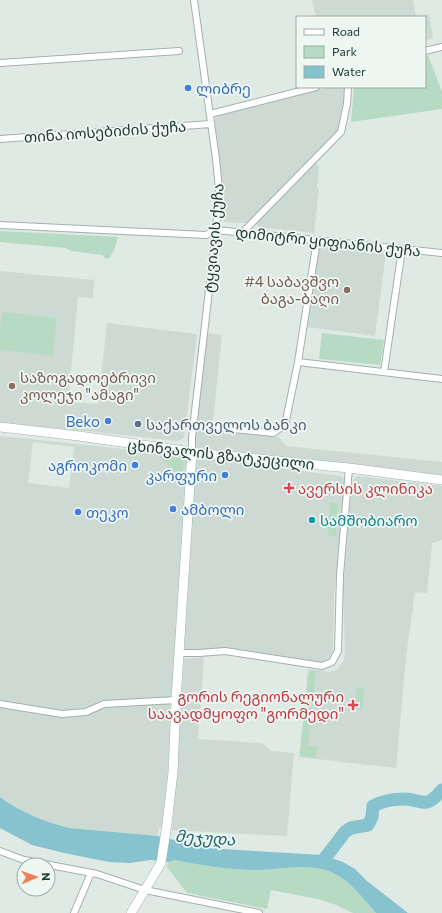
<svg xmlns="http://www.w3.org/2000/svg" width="442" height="913" font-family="Commissioner,'Noto Sans Georgian',sans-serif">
	<rect width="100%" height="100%" fill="#dfeae5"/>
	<path fill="#cddad4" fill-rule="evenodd" d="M312 0H413L416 17 429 14 433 39 425 40V17H316Z
		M331 87H345L340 128 250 223 224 222 222 183 215 120 217 116Z
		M316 162 319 167 317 186 319 190 314 233 257 227V221Z
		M323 246 386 253 375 336 307 327 318 250Z
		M0 271 94 280 93 298 78 297 68 402 98 404 107 323 197 334 184 438 178 441 95 432 0 423Z
		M207 333 222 335 212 429 279 437 286 446 442 462V477L200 449 194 444Z
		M0 436 181 455 186 458 188 464 164 827 159 828 158 836 69 828 56 825 21 811 0 797ZM33 442 74 447 69 488 28 483Z
		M202 458 341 476 346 482 334 596 333 650 329 658 321 662 229 650H188L183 649 196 460Z
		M357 476 442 486V540L432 543 427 593 415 592 406 657 396 768 299 757 308 669 329 672 336 670 340 666 344 660 345 652 343 585 352 482Z
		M204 657 198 739 262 743 271 751 294 753 287 836 172 830 176 778 184 659Z"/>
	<path fill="#b7dbc2" d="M428 55 442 92V109L351 122 354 87H425V56Z
		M0 231 118 237 115 248 109 259 105 258 102 255 71 251 66 248 0 242Z
		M2 312 57 318 53 356 0 350V329Z
		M322 333 384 340 380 365 319 359Z
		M159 456 180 458 184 462 183 480Z
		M330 502 338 503 336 536 328 535Z
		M309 671H316L308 746 317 747 316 758 300 756Z
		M360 686 364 689 363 709H354L356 689Z
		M175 860C203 866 231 870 260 870 283 869 312 863 333 873 351 881 363 899 376 913H353L336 905 318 899 271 890 267 909 187 893 167 867 168 862Z"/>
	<path fill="#87c3cf" d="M0 797C20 812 45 822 69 828L158 836 206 848 322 855 343 862 355 869 367 881 408 913H376C363 899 351 881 333 873 312 863 283 869 260 870 231 870 203 866 175 860L168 862 150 860 130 863 109 862 64 853 32 845 0 828Z"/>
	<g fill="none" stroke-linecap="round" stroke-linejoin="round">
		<path stroke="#87c3cf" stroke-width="13" d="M322 862 345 832 351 828 368 825 372 817 373 806C383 801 392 799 403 799 424 799 424 811 442 790"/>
		<g stroke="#a2b1ac" stroke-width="8">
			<path id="street" d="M425 51 442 47
				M0 63 179 51
				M210 114 316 87
				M0 139 211 124
				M0 225 206 235 216 230 442 253
				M243 232 341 132 347 104 348 87
				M298 362 442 379
				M384 372 402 249
				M193 425 273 433 285 425 298 362 317 240
				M192 452V437L216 230 219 189 216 159 194 0
				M179 653H199L225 651 322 666 332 662 338 651 340 575 349 468
				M0 704 62 714 86 712 104 704 176 700
				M0 851 24 860 97 874 145 890 259 913
				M74 913 91 873"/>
		</g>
		<g stroke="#9eb5ad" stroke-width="10">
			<path id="secondary" d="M0 427 79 436 206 454 349 468 442 480
				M131 913 161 863 167 824 173 772 176 700 192 452"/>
		</g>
		<use href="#street" stroke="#fff" stroke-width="6"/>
		<use href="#secondary" stroke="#fff" stroke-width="9"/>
	</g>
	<g fill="#3f7fe0" stroke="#eff7f3" stroke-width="1.5">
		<circle cx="188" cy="88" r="4"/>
		<circle cx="108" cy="421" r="4"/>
		<circle cx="135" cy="465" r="4"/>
		<circle cx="225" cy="475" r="4"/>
		<circle cx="173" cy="509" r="4"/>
		<circle cx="78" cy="512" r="4"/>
	</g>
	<g fill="#8d6e63" stroke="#eff7f3" stroke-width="1.5">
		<circle cx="347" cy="290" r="4"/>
		<circle cx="12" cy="386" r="4"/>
	</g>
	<circle fill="#5c6f8a" stroke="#eff7f3" stroke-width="1.5" cx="138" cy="424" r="4"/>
	<g fill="#e0444e" stroke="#eff7f3" stroke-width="1.5">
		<path d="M287 482h4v4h4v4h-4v4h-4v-4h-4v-4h4z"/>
		<path d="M351 699h4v4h4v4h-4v4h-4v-4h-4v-4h4z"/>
	</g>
	<circle fill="#0f9aa8" stroke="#eff7f3" stroke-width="1.5" cx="312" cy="520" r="4"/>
	<g text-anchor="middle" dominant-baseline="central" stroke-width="3.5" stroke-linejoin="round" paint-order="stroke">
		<g font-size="15" fill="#366cbe" stroke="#eff7f3" text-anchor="start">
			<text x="196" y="88">ლიბრე</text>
			<text x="100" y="421" text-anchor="end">Beko</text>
			<text x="127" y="465" text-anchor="end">აგროკომი</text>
			<text x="217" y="475" text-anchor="end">კარფური</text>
			<text x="181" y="509">ამბოლი</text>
			<text x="86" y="512">თეკო</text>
		</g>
		<g font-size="15" fill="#203933" stroke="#eff7f3">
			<text transform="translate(105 131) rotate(-4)">თინა იოსებიძის ქუჩა</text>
			<text transform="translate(213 238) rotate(-85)">ტყვიავის ქუჩა</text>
			<text transform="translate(328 241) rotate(6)">დიმიტრი ყიფიანის ქუჩა</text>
			<text transform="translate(221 454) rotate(6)">ცხინვალის გზატკეცილი</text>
		</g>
		<g font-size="15" fill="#785e54" stroke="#eff7f3" text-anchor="end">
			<text x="339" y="281">#4 საბავშვო<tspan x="339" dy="17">ბაგა-ბაღი</tspan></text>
			<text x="20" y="377" text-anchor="start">საზოგადოებრივი<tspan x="20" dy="17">კოლეჯი "ამაგი"</tspan></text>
		</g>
		<g font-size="15" fill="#4e5e75" stroke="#eff7f3" text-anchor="start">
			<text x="146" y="424">საქართველოს ბანკი</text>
		</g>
		<g font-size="15" fill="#be3a42" stroke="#eff7f3" text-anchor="start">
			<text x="298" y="488">ავერსის კლინიკა</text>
			<text x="344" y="696" text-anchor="end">გორის რეგიონალური<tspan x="344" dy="17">საავადმყოფო "გორმედი"</tspan></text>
		</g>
		<g font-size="15" fill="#0d838f" stroke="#eff7f3" text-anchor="start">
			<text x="320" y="520">სამშობიარო</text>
		</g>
		<g font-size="16" font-style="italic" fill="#1c6474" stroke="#eff7f3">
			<text transform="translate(205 837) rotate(4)">მეჯუდა</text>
		</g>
	</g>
	<rect x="296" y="16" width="130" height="72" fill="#eff7f3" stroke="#9caba6"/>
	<rect x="304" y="29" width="20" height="6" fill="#ffffff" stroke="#9caba6"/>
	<text x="332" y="36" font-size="12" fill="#203933">Road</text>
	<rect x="304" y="46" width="20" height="12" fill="#b7dbc2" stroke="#9caba6"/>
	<text x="332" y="56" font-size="12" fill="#203933">Park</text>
	<rect x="304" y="66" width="20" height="12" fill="#87c3cf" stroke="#9caba6"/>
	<text x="332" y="76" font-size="12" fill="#203933">Water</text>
	<g transform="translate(36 877) rotate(88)"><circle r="19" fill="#eff7f3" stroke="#9caba6"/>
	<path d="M0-3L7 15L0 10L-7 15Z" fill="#ef7f57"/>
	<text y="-6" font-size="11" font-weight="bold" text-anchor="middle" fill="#203933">N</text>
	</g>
</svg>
